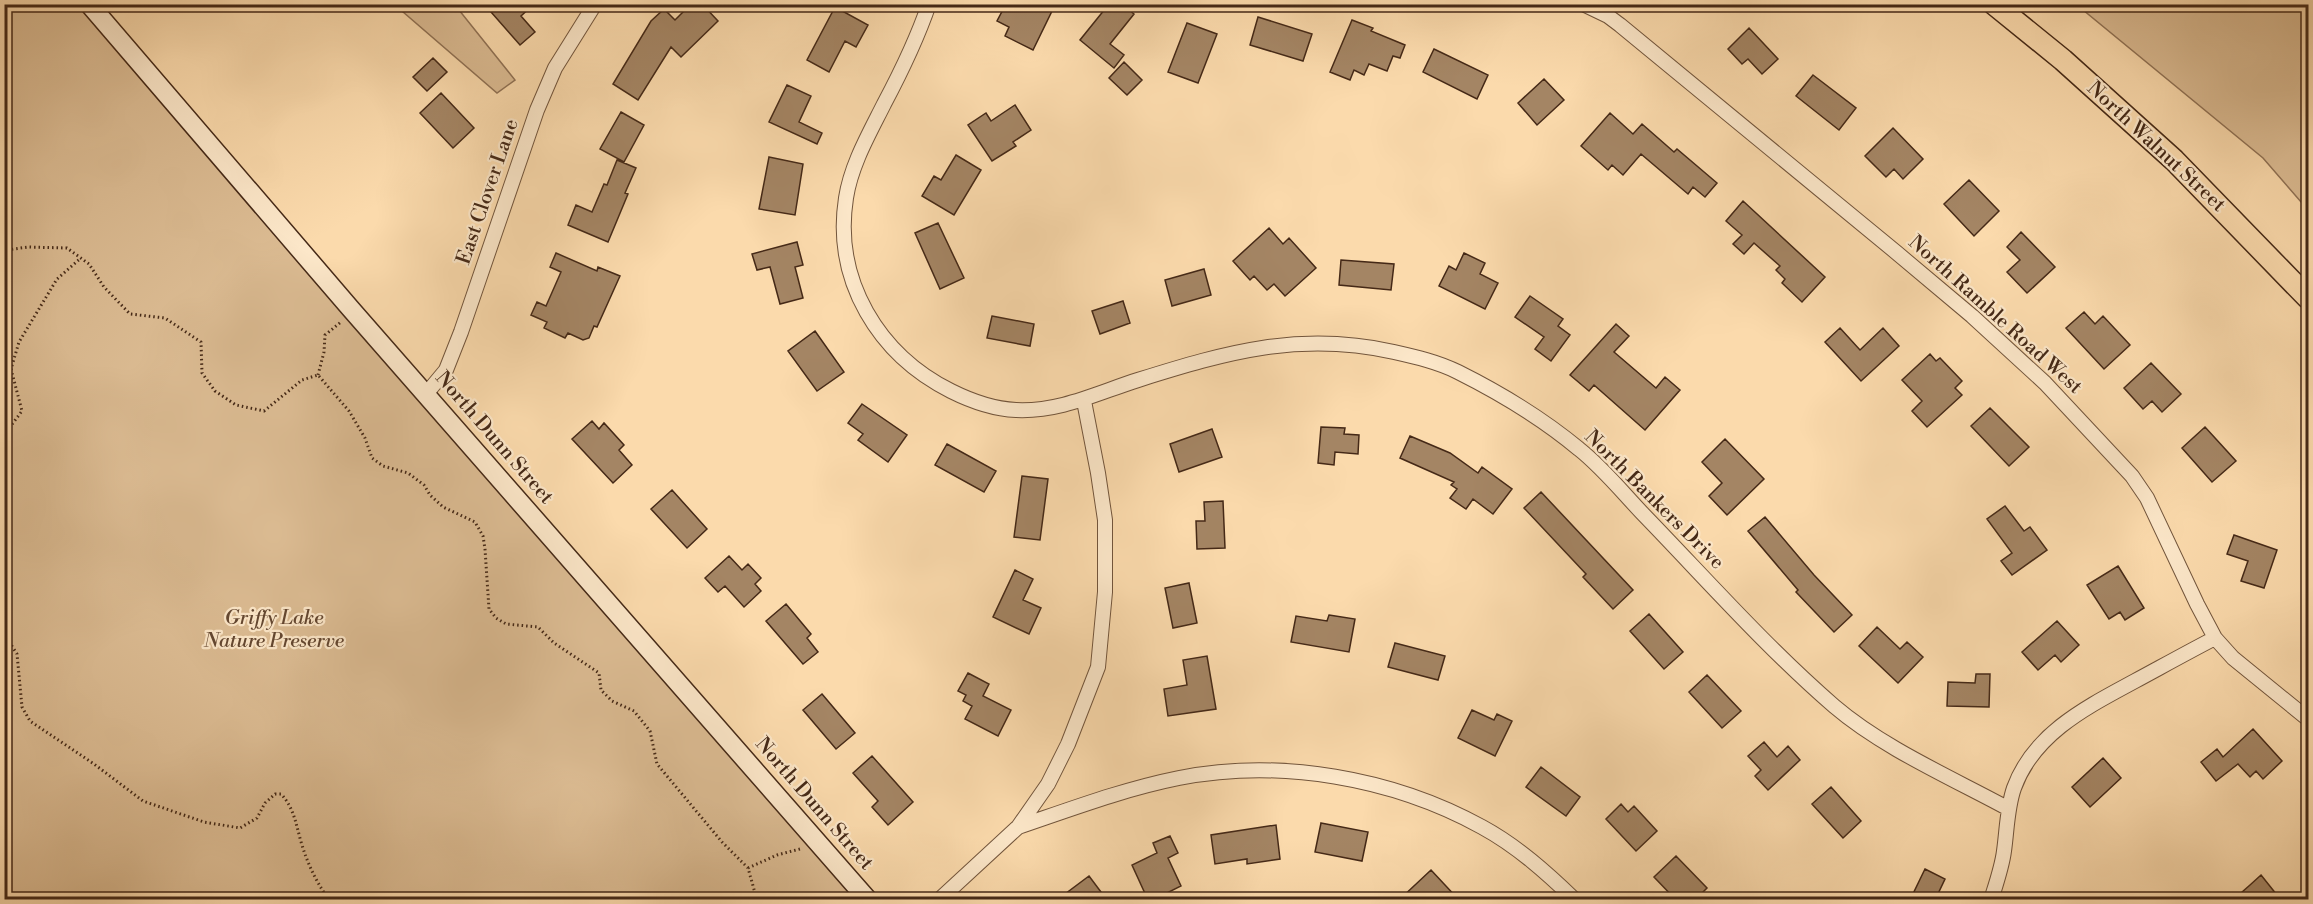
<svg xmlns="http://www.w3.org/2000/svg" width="2313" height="904" font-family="'Libre Bodoni',serif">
	<rect width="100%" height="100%" fill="#fbdaac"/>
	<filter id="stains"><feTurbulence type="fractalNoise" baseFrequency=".00333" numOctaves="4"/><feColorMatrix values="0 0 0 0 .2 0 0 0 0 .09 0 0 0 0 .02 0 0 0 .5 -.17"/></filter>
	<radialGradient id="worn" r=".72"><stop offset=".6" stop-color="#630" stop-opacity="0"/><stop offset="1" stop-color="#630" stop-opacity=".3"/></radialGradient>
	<path fill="#dcbc93" stroke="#907255" stroke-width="1.5" d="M4 5H89L868 899H5Z
		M395 5H455L515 80 497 93Z
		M2077 5H2308V210L2263 158Z"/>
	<path fill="#a48564" stroke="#452917" stroke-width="1.5" d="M484 4H534L521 16 535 32 520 45Z
		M691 4H702L718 21 681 57 671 47 638 100 613 84 651 21 664 9 675 20Z
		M1006 4H1038L1052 11 1033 50 1005 36 1009 27 997 21Z
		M1109 4H1122L1134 14 1110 44 1124 55 1114 68 1080 40Z
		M835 7 868 25 856 47 845 41 829 72 807 60Z
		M1258 17 1312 34 1303 61 1250 45Z
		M1352 20 1373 28 1371 31 1405 45 1400 58 1393 56 1387 71 1369 64 1364 75 1354 70 1350 80 1330 72Z
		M1187 23 1217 34 1198 83 1168 72Z
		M1749 28 1778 59 1762 74 1748 59 1742 64 1728 49Z
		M1434 49 1488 75 1477 99 1423 72Z
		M433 58 447 72 427 91 413 77Z
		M1124 62 1142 80 1127 95 1109 78Z
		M1813 75 1856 108 1839 130 1796 96Z
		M1544 79 1564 100 1537 125 1518 103Z
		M787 85 811 96 799 122 822 133 817 144 769 122Z
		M441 93 474 128 453 148 420 113Z
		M1015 105 1031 130 1013 142 1016 146 992 161 968 125 986 113 991 121Z
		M621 112 644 125 624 162 600 149Z
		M1610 113 1633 134 1642 124 1674 152 1677 149 1717 183 1705 197 1693 187 1688 194 1641 154 1623 175 1612 165 1608 170 1581 146Z
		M1893 128 1923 159 1903 179 1894 169 1886 177 1865 156Z
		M956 155 981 170 954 215 922 196 934 176 941 180Z
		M769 157 803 164 795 215 759 209Z
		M617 160 636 168 625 193 628 194 608 242 568 225 576 205 592 212 604 184 607 185Z
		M1969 180 1999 211 1974 236 1944 204Z
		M1743 201 1825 277 1802 302 1782 283 1785 279 1776 270 1780 266 1754 243 1744 254 1733 244 1742 235 1726 221Z
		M938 223 964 278 940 289 915 233Z
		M1269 228 1283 244 1289 238 1316 268 1285 296 1274 284 1267 290 1254 276 1250 280 1233 261Z
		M2021 232 2055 267 2027 293 2007 272 2020 260 2007 247Z
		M797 242 803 265 795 267 803 298 780 304 770 267 757 270 752 254Z
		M556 253 597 271 598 267 620 276 597 327 594 326 589 338 583 340 568 333 565 338 544 328 547 322 531 315 537 302 546 306 561 272 550 267Z
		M1464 253 1485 263 1480 274 1498 283 1485 309 1439 286 1449 266 1456 270Z
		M1341 260 1394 264 1391 290 1339 285Z
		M1204 269 1211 295 1172 306 1165 280Z
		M1530 296 1563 319 1558 326 1570 335 1551 361 1535 349 1544 337 1515 317Z
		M1123 301 1130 323 1100 334 1092 311Z
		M2084 312 2095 324 2103 316 2130 345 2104 369 2066 328Z
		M992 316 1034 324 1030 346 987 338Z
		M1616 324 1629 336 1614 352 1656 388 1665 377 1680 390 1645 430 1594 385 1589 391 1570 375Z
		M1840 328 1860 350 1883 328 1899 346 1861 381 1825 342Z
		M815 331 844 372 817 391 788 351Z
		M1930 354 1936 361 1940 358 1962 381 1955 388 1962 395 1927 427 1912 411 1922 401 1902 380Z
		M2151 363 2181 394 2162 412 2152 401 2143 409 2124 388Z
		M862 404 907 435 888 462 858 440 863 434 848 423Z
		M1990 408 2029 447 2009 466 1971 426Z
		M592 421 599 429 604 423 624 445 619 450 632 465 613 483 572 439Z
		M1321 427 1345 428 1344 434 1359 435 1358 454 1335 452 1334 465 1318 463Z
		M2205 427 2236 461 2212 482 2182 448Z
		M1212 429 1222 457 1179 472 1170 444Z
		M1410 436 1450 453 1478 473 1482 467 1512 489 1493 514 1473 499 1466 509 1450 498 1457 489 1451 485 1454 482 1400 458Z
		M1725 439 1764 479 1727 515 1709 496 1722 483 1702 462Z
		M947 444 996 471 984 492 935 465Z
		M1022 476 1048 479 1040 540 1014 537Z
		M672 490 707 529 687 548 651 509Z
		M1541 492 1633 590 1613 609 1583 577 1586 574 1524 508Z
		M1223 501 1225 548 1197 549 1196 521H1205L1204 502Z
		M2005 506 2024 531 2030 527 2047 550 2012 575 2001 561 2012 553 1987 519Z
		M1765 517 1814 575 1852 615 1834 632 1796 592 1798 590 1748 531Z
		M2234 535 2277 550 2264 588 2241 581 2248 561 2227 554Z
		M729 556 742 570 748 564 761 578 755 584 761 591 744 607 725 586 718 592 705 578Z
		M2118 566 2144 608 2125 620 2120 612 2109 619 2087 585Z
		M1015 570 1033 579 1023 600 1041 608 1029 634 993 617Z
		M1189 583 1197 623 1173 628 1165 588Z
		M786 604 811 634 807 638 818 652 803 664 766 621Z
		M1649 614 1683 652 1664 669 1630 631Z
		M1329 615 1355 619 1349 652 1291 642 1296 616 1327 621Z
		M2057 621 2079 645 2061 662 2055 655 2038 670 2022 652Z
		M1877 627 1900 649 1907 642 1923 657 1898 683 1859 646Z
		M1395 643 1445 656 1438 680 1388 667Z
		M1207 656 1216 709 1168 716 1164 689 1187 685 1183 660Z
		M968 673 989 684 983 696 1011 710 998 736 965 719 972 706 963 701 966 695 958 691Z
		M1976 674H1990L1989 707 1947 706 1948 682 1975 683Z
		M1707 675 1741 711 1722 728 1689 692Z
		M822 694 855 733 836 749 803 710Z
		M1472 710 1494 720 1497 714 1512 721 1495 756 1458 738Z
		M2253 729 2282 761 2263 779 2256 771 2250 777 2238 764 2216 781 2201 762 2217 749 2223 757Z
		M1764 742 1777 757 1788 746 1800 760 1768 790 1755 776 1761 770 1748 756Z
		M872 756 913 802 888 825 872 807 878 801 853 773Z
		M2103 758 2121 778 2090 807 2072 787Z
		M1541 767 1580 797 1566 816 1526 787Z
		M1831 787 1861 821 1843 838 1812 804Z
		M1621 804 1628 812 1634 806 1657 831 1636 851 1606 819Z
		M1321 823 1368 832 1362 861 1315 852Z
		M1276 825 1280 859 1247 864V859L1215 864 1211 835Z
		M1170 836 1178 853 1168 858 1181 886 1153 900H1148L1132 865 1157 853 1153 843Z
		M1676 856 1707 888 1695 900H1676L1654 877Z
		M1925 869 1945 879 1935 900H1910Z
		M1431 870 1459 900H1399Z
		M2261 875 2281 900H2233L2250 885Z
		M1089 876 1107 900H1057Z"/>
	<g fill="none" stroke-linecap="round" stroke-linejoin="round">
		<g stroke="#72553c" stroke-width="16">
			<path id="street" d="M929 4C917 39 901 72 884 104 869 134 851 165 846 198 833 281 879 355 951 391 971 401 993 409 1016 410 1060 412 1097 393 1138 380 1227 352 1300 331 1394 352 1416 357 1438 362 1458 372 1500 393 1543 419 1579 449 1603 468 1623 493 1644 515 1706 579 1767 648 1834 706 1883 748 1952 778 2009 809
				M1583 4 1608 16 1620 25 1897 253 1972 316 2045 383 2132 476 2147 498 2197 604 2215 638 2233 658 2308 719
				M426 394 446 370 461 332 537 110 555 68 595 4
				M1018 827C1071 809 1124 789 1179 778 1280 758 1393 778 1482 827 1517 846 1547 873 1575 900
				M939 900 1018 827 1048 784 1068 744 1098 667 1105 592V520L1098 473 1084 401
				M1991 900C1996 884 2002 867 2004 851 2007 830 2007 808 2014 788 2034 733 2087 707 2135 681 2161 667 2188 652 2215 638"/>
		</g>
		<g stroke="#452917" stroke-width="21">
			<path id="secondary" d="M89 4 350 308 868 900"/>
		</g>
		<g stroke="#452917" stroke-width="24">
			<path id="primary" d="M1994 4 2063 60 2174 160 2308 298"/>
		</g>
		<path stroke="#452917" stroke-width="3" stroke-dasharray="1.5 3" stroke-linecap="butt" d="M4 253 7 250 28 247 67 248 89 264 104 287 130 314 165 318 201 342 202 373 215 391 236 405 264 411 302 380 318 375 349 411 365 438 372 458 383 466 408 473 424 485 430 495 443 507 475 522 483 536 485 549 489 609 496 618 506 624 538 627 554 643 599 673 601 690 612 701 634 711 650 731 657 764 722 842 748 868 757 900
			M318 375 324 352 325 335 341 322
			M4 435 22 411 11 369 19 342 57 279 81 258
			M4 643H10L17 654 22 707 30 721 94 764 143 801 204 822 240 828 257 818 265 803 275 794H281C295 809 296 826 302 845 308 865 317 883 329 900
			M748 868 777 855 800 849"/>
		<use href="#street" stroke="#fce7c9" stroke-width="14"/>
		<use href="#secondary" stroke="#fce7c9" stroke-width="18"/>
		<use href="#primary" stroke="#fbdaac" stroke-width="21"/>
	</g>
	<g text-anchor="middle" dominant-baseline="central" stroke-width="4.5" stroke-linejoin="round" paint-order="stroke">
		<g font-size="20" fill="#452917" stroke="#fce7c9">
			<text transform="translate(2156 147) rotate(43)">North Walnut Street</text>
			<text transform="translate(488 192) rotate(-71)">East Clover Lane</text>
			<text transform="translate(1995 315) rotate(42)">North Ramble Road West</text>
			<text transform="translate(494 438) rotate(49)">North Dunn Street</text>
			<text transform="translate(1654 500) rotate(45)">North Bankers Drive</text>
			<text transform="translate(814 804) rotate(49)">North Dunn Street</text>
		</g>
		<g font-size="20" font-style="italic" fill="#634630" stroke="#fce7c9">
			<text x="274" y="618">Griffy Lake<tspan x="274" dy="23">Nature Preserve</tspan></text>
		</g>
	</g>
	<rect width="2313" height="904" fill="none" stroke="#fbdaac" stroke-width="24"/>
	<rect x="6" y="6" width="2301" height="892" fill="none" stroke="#452917" stroke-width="3"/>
	<rect x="12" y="12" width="2289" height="880" fill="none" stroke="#452917" stroke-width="1.5"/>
	<rect width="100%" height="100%" filter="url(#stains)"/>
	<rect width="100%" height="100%" fill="url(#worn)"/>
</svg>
